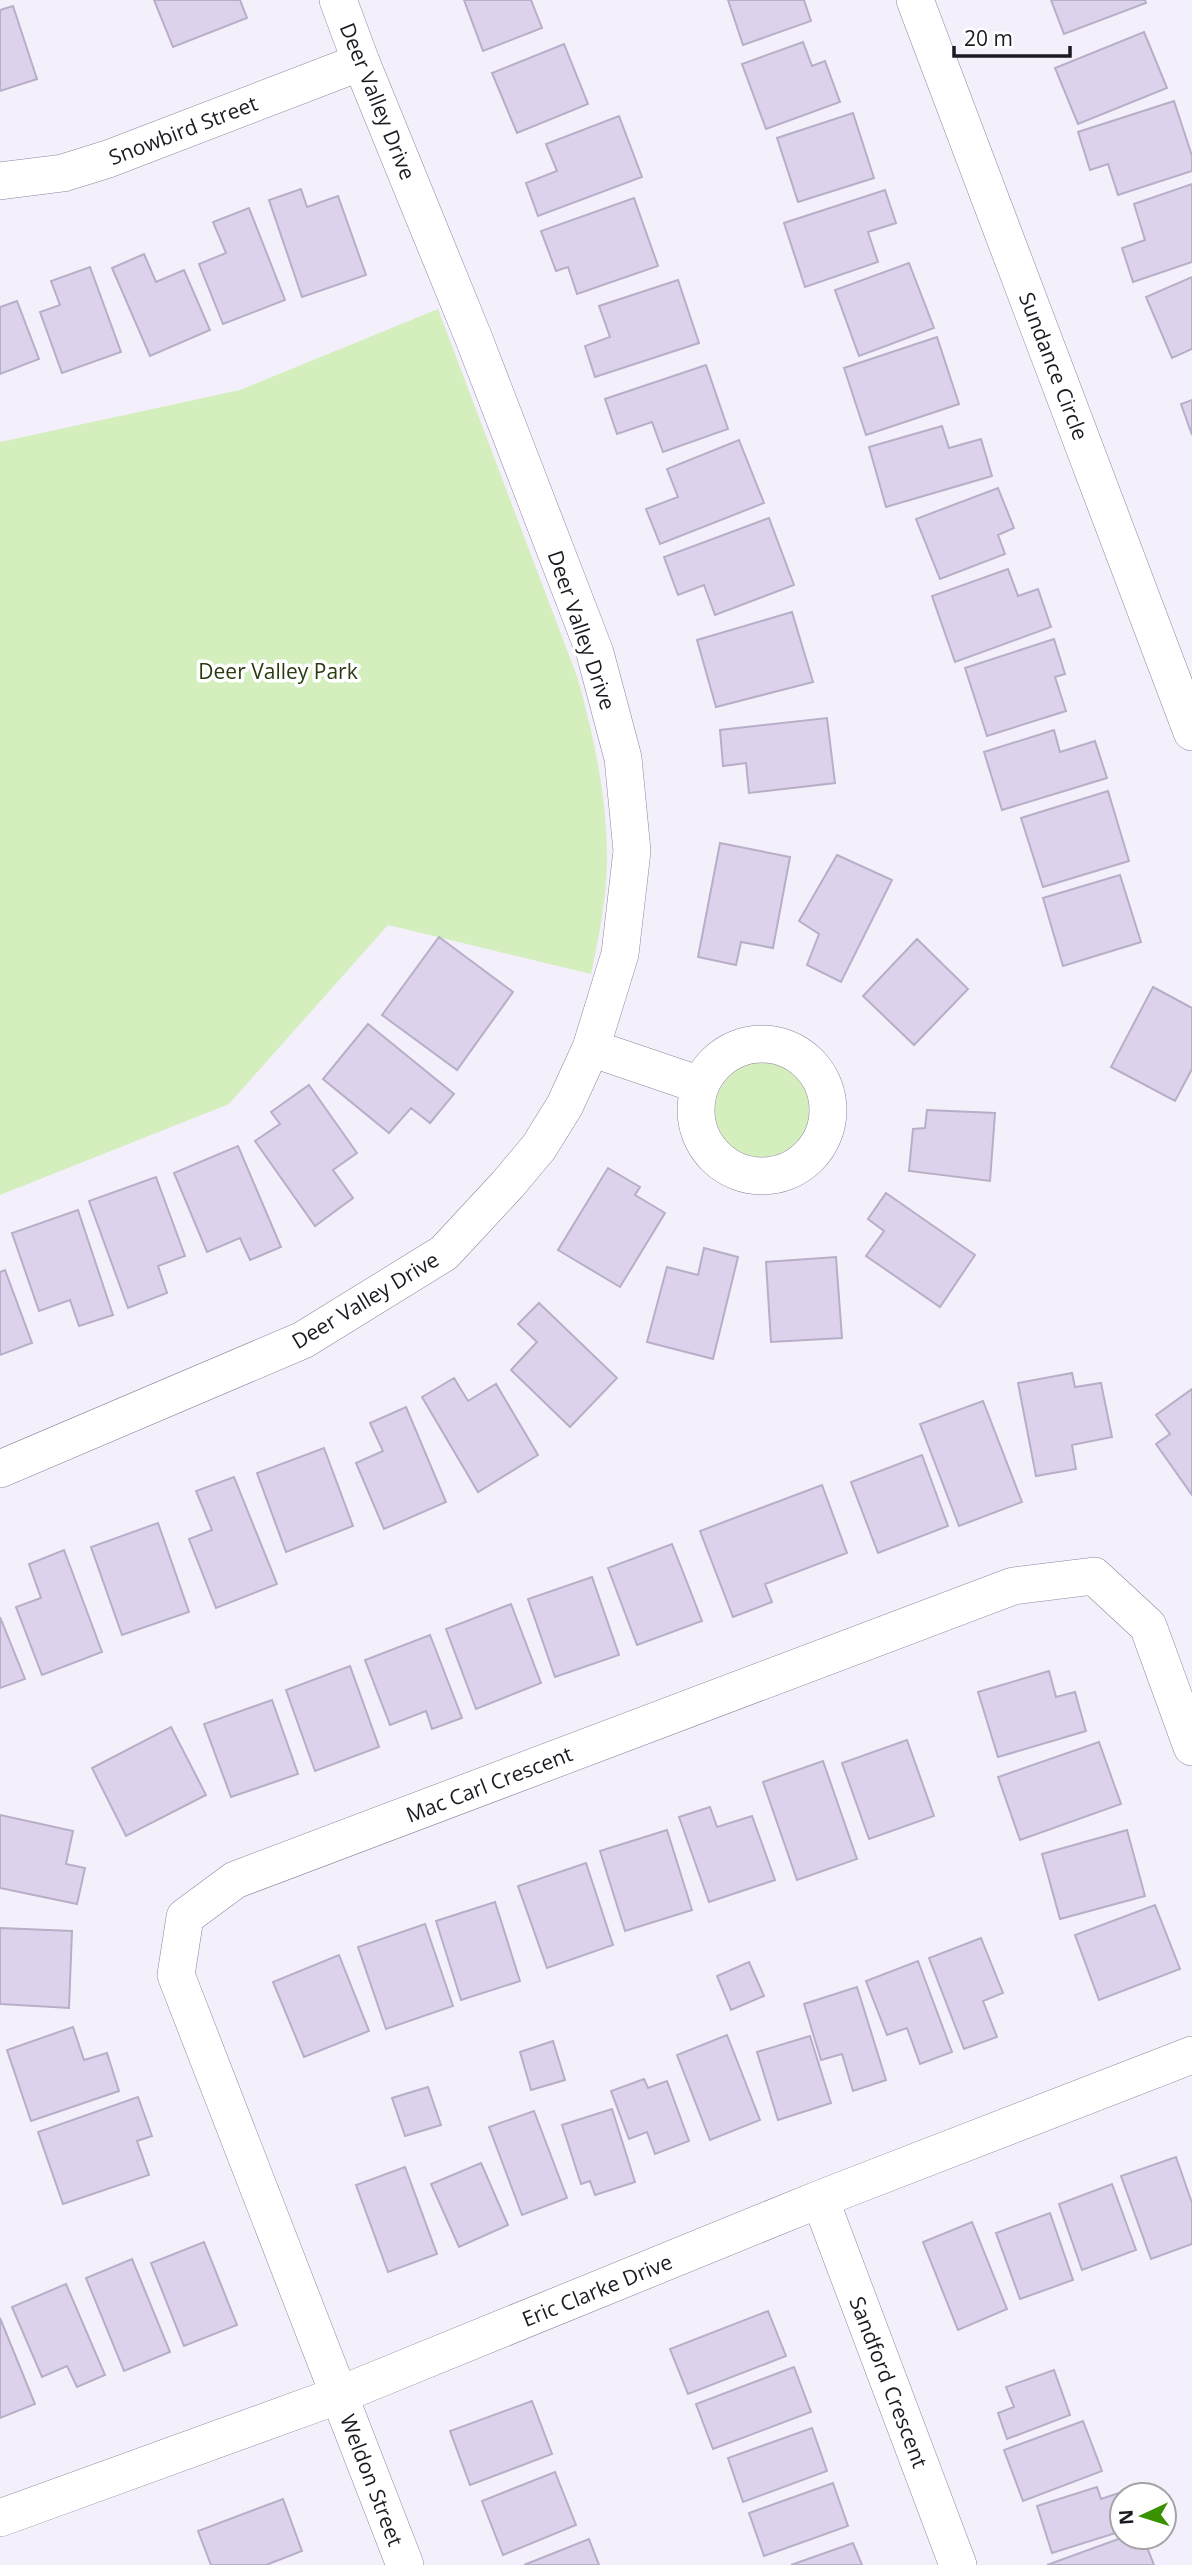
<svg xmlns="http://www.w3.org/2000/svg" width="1192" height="2565" font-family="'Open Sans',sans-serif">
	<rect width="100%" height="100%" fill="#f4f0fb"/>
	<path fill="#d4eebe" d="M438 309 578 679C594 737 607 797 607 858 607 897 599 936 591 974L388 925 229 1104 0 1195V442L240 390Z
		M715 1110a48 48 0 1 1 96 0a48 48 0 1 1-96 0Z"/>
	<path fill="#ddd2ec" stroke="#b8aec7" stroke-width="2" d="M154 0H240L247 18 173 47Z
		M464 0H531L542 28 483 51Z
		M728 0H804L811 21 743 45Z
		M1051 0H1145L1146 3 1064 34Z
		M13 6 37 79 0 91V10Z
		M1144 32 1167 88 1078 124 1055 68Z
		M803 42 812 66 825 61 840 102 766 129 742 64Z
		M564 44 588 104 517 133 492 73Z
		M1174 101 1192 156V171L1118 195 1108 164 1090 170 1078 132Z
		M853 113 874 178 798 202 777 138Z
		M619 116 642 177 538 216 526 183 557 171 546 144Z
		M1192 184V262L1133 282 1122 248 1145 240 1134 204Z
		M301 189 307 207 338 196 366 275 302 297 269 200Z
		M885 190 896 223 868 232 878 262 805 287 784 223Z
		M634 198 658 266 577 294 568 267 556 271 541 231Z
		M249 208 285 300 223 324 199 264 226 253 213 222Z
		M144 254 156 282 184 270 210 330 150 356 112 268Z
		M909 263 934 328 859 356 835 290Z
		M90 267 121 352 62 373 40 312 60 305 51 281Z
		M1192 277V349L1172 358 1146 297Z
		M678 280 699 343 595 377 585 346 610 337 599 306Z
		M17 301 39 359 0 374V307Z
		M937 337 959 404 866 435 844 368Z
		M706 365 728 429 663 452 652 422 617 434 605 399Z
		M1192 400V435L1181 404Z
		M942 426 949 448 981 439 992 476 886 507 869 447Z
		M739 440 764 503 660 544 646 509 678 497 667 469Z
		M998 488 1014 528 998 535 1005 554 940 579 916 519Z
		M769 518 794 585 715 615 704 585 678 595 664 557Z
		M1008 569 1018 596 1038 589 1051 627 955 662 932 596Z
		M792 612 813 682 716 707 697 640Z
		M1054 639 1065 674 1055 677 1066 711 987 736 965 668Z
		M827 718 835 783 749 793 746 763 723 766 720 730Z
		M1054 730 1060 752 1095 741 1107 778 1002 810 984 752Z
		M1108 791 1129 861 1043 887 1021 818Z
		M720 843 790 857 773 948 741 942 736 965 698 957Z
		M837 855 892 880 841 982 807 965 819 934 799 921Z
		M1120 875 1141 942 1063 966 1043 898Z
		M439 937 513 992 457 1070 382 1015Z
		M917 939 968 989 914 1045 863 996Z
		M1153 987 1192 1008V1069L1175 1101 1111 1067Z
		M368 1024 454 1094 430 1123 411 1108 389 1133 323 1079Z
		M309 1085 357 1153 333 1170 353 1198 315 1226 255 1141 280 1124 271 1112Z
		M927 1110 995 1113 990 1181 909 1171 913 1129 925 1128Z
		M238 1146 281 1247 250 1260 240 1238 207 1252 174 1173Z
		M608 1168 640 1187 635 1195 665 1213 620 1287 558 1250Z
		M156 1177 185 1256 158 1266 167 1293 128 1308 89 1201Z
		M886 1193 975 1255 940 1307 866 1256 884 1231 868 1219Z
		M78 1210 113 1315 79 1326 70 1300 39 1311 12 1233Z
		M704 1248 738 1257 713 1359 647 1342 667 1267 698 1275Z
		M836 1257 842 1338 771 1342 766 1262Z
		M5 1270 32 1343 0 1355V1272Z
		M539 1303 617 1378 570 1427 511 1370 537 1342 518 1324Z
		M1072 1373 1075 1387 1101 1383 1112 1437 1072 1445 1076 1469 1036 1476 1018 1383Z
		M454 1378 468 1401 496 1384 538 1455 478 1492 422 1397Z
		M1192 1389V1495L1156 1444 1170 1434 1156 1415Z
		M983 1401 1022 1502 959 1526 920 1424Z
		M406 1407 446 1502 384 1529 356 1463 383 1451 370 1423Z
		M324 1448 353 1526 286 1552 257 1473Z
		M922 1455 948 1526 878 1553 851 1482Z
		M234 1477 277 1584 216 1608 189 1539 212 1530 196 1491Z
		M822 1485 847 1553 765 1584 772 1602 733 1617 700 1531Z
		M158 1523 189 1612 122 1635 91 1547Z
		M672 1544 702 1621 637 1645 608 1568Z
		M64 1550 102 1652 42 1675 16 1607 41 1598 29 1564Z
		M592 1577 619 1655 555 1677 528 1599Z
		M511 1604 541 1683 476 1709 446 1629Z
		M0 1617 25 1679 0 1688Z
		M430 1635 462 1718 432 1729 426 1711 390 1725 365 1660Z
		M350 1666 379 1747 315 1771 286 1690Z
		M1049 1671 1056 1697 1075 1692 1086 1731 998 1757 978 1692Z
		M272 1700 298 1774 231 1797 204 1724Z
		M171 1727 206 1795 126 1836 92 1768Z
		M907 1740 934 1816 869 1839 842 1763Z
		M1099 1742 1121 1804 1020 1840 998 1777Z
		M823 1761 857 1859 797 1880 763 1782Z
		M710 1807 717 1827 752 1816 775 1880 709 1902 679 1817Z
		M0 1815 73 1831 66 1864 85 1868 77 1904 0 1888Z
		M667 1830 692 1910 625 1931 600 1851Z
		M1127 1830 1145 1896 1060 1919 1042 1854Z
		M586 1863 613 1945 547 1968 518 1886Z
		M495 1902 520 1981 461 2000 436 1921Z
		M1155 1905 1180 1969 1099 2000 1075 1935Z
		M425 1924 453 2006 386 2029 358 1947Z
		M0 1928 72 1931 69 2008 0 2004Z
		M981 1938 1003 1993 983 2001 997 2037 964 2049 929 1958Z
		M339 1955 369 2031 304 2057 273 1982Z
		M918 1961 952 2052 920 2064 907 2028 887 2035 866 1981Z
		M749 1962 764 1996 731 2010 717 1976Z
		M857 1987 886 2080 853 2091 842 2054 821 2060 804 2004Z
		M73 2027 84 2060 107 2053 119 2091 31 2121 7 2050Z
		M727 2035 760 2120 710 2140 677 2055Z
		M810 2036 831 2103 778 2120 757 2052Z
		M553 2041 565 2080 531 2090 520 2052Z
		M644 2079 648 2088 667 2081 689 2141 655 2154 647 2132 629 2139 611 2091Z
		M428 2087 441 2125 405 2136 392 2098Z
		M138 2097 152 2136 137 2141 149 2175 63 2204 38 2132Z
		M612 2109 635 2182 595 2195 590 2181 581 2184 562 2125Z
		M534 2111 567 2198 522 2215 489 2127Z
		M1176 2157 1192 2203V2244L1151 2259 1121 2176Z
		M481 2163 508 2225 459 2247 431 2184Z
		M405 2167 437 2254 388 2272 356 2185Z
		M1112 2184 1136 2250 1082 2270 1059 2204Z
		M1050 2213 1073 2280 1020 2299 996 2233Z
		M972 2222 1007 2309 958 2330 923 2242Z
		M204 2242 237 2325 184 2346 151 2263Z
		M132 2259 170 2352 124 2371 86 2278Z
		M66 2284 105 2375 77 2387 67 2366 42 2377 12 2307Z
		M768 2311 786 2356 688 2394 670 2349Z
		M0 2318 35 2404 0 2418Z
		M794 2367 811 2412 713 2449 696 2404Z
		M1054 2370 1070 2415 1007 2439 998 2413 1014 2407 1006 2387Z
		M532 2401 552 2454 470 2485 450 2431Z
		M1083 2421 1102 2471 1023 2501 1004 2450Z
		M812 2428 827 2471 743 2502 728 2458Z
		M555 2472 576 2525 503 2555 482 2501Z
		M833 2483 848 2526 764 2556 749 2513Z
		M1097 2487 1101 2499 1122 2492V2531L1052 2553 1037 2506Z
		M283 2499 302 2551 266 2565H211L198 2531Z
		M1124 2537H1143L1154 2565H1047Z
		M589 2539 599 2565H524Z
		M853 2543 862 2565H791Z"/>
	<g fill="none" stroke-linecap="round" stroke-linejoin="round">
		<g stroke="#8f859e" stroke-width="38">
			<path id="street" d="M915 0 1192 732
				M0 181 63 173 108 159 361 62
				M696 1110a66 66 0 1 1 132 0a66 66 0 1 1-132 0Z
				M591 1048 700 1085
				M0 1469 303 1340 444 1253 508 1184 539 1147 565 1105 591 1048 620 954 632 851 623 758 595 653 474 339 361 62 338 0
				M820 2199 958 2565
				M0 2518 339 2395 820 2199 1192 2055
				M405 2565 176 1975 185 1917 235 1880 1013 1586 1094 1576 1148 1626 1192 1747"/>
		</g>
		<use href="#street" stroke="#fff" stroke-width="37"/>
	</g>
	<g text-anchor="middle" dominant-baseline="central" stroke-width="7" stroke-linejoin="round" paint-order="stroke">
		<g font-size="21" fill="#1d1923" stroke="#fff">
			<text transform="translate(378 101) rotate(68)">Deer Valley Drive</text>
			<text transform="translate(183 130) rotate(-21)">Snowbird Street</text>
			<text transform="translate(1054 366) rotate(69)">Sundance Circle</text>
			<text transform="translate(582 630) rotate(71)">Deer Valley Drive</text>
			<text transform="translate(365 1300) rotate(-31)">Deer Valley Drive</text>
			<text transform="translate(489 1784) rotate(-21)">Mac Carl Crescent</text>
			<text transform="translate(597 2290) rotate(-22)">Eric Clarke Drive</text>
			<text transform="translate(889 2382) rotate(69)">Sandford Crescent</text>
			<text transform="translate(372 2480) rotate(69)">Weldon Street</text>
		</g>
		<g font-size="21" fill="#273c10" stroke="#fff">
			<text x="278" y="671">Deer Valley Park</text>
		</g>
	</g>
	<g transform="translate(1143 2516) rotate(266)"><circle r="33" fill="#ffffff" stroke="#a5a3a7" stroke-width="2"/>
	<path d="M0-5L12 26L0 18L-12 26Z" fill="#3a9100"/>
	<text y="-10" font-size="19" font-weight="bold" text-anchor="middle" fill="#1d1923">N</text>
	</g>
	<path d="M954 46v10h116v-10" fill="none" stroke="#1d1923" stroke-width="3.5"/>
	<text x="964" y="46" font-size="21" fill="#1d1923" stroke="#ffffff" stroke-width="5" paint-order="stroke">20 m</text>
</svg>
